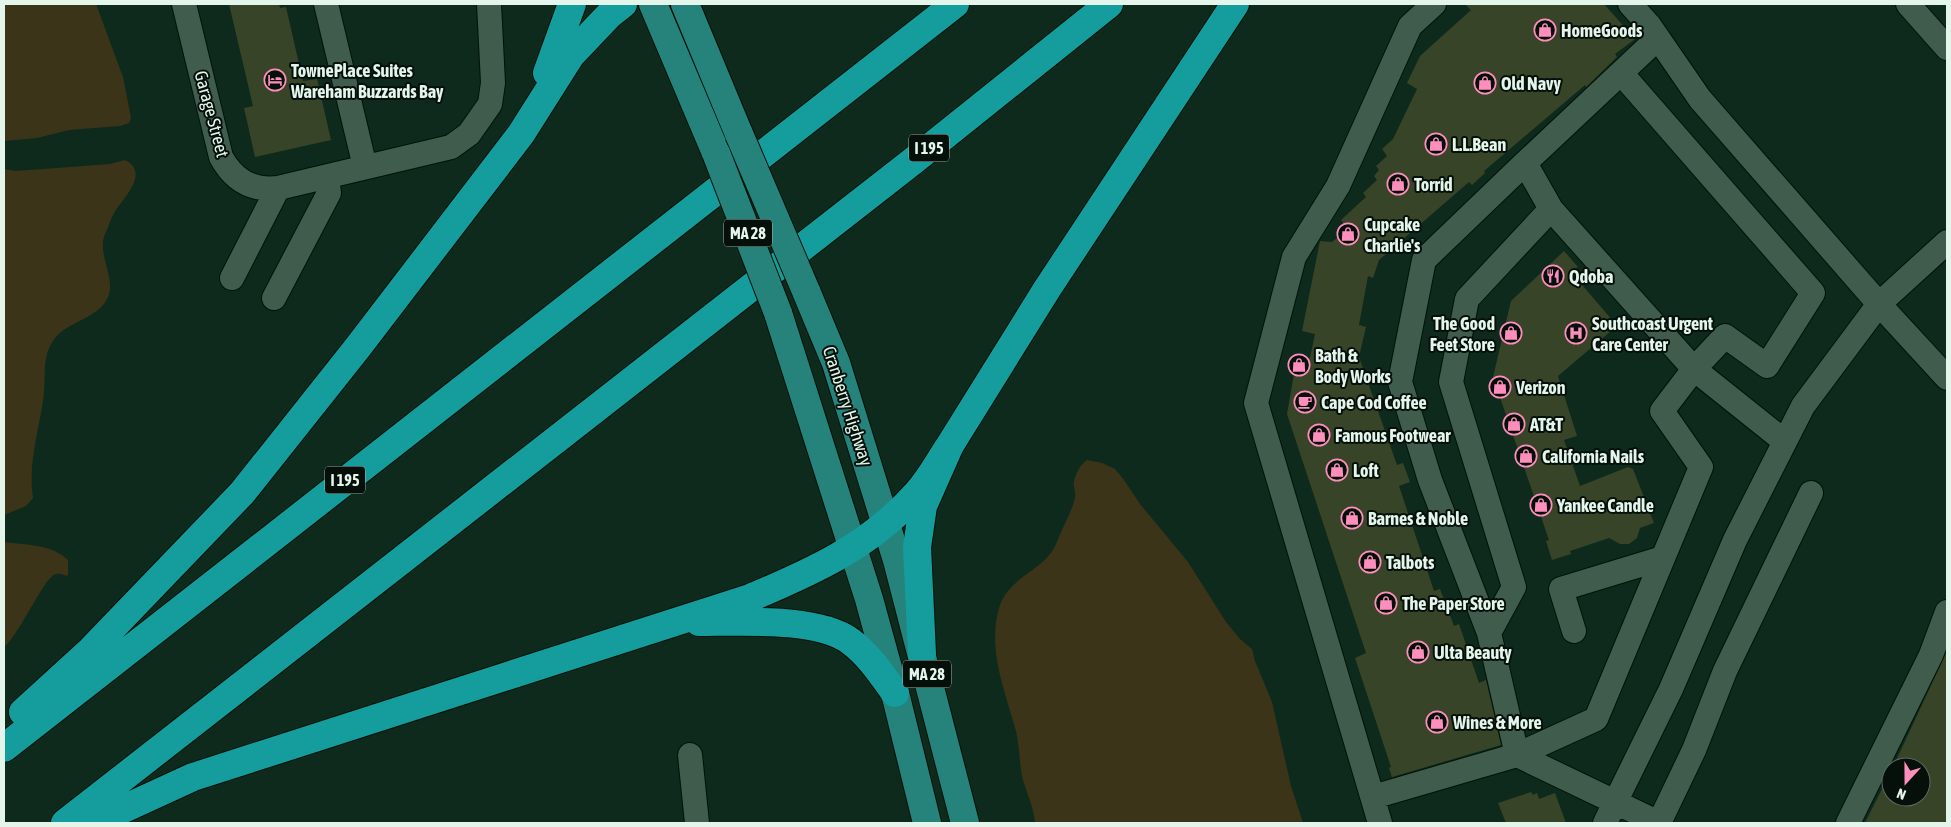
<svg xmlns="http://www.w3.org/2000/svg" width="1951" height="827" font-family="'Asap Condensed',sans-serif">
	<rect width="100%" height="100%" fill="#0e2a1d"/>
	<path fill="#3b3419" d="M4 4H96L123 77 131 118 129 123 120 126 69 130 37 138 4 141Z
		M125 160C151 173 122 199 114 213 110 220 108 228 105 234 96 256 119 280 106 301 96 318 68 322 55 338 40 358 47 379 43 401 38 434 28 464 33 498L26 506 4 515V169L16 171 110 164Z
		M1087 460 1102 463 1115 469 1124 480 1140 504 1188 562 1226 622 1240 639 1252 649 1255 661 1272 702 1291 786 1303 823H1035C1034 808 1027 794 1023 780 1019 764 1020 747 1016 731 1005 691 986 646 1000 605 1011 575 1045 571 1057 542 1062 528 1072 512 1075 497 1076 492 1073 486 1074 482 1075 474 1081 464 1087 460Z
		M4 542C25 545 52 544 68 560V574L67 576C64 575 59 573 56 574 45 575 19 636 4 647Z"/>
	<path fill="#384428" d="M229 4H279L280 8 286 7 303 81 317 79 331 140 255 157 244 108 253 106Z
		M1465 4H1604L1635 39 1615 54 1617 57 1586 87 1585 85 1484 171 1485 173 1472 185 1469 182 1379 260 1373 278 1368 276 1359 325 1366 327 1359 357 1397 465 1403 463 1410 482 1399 486 1434 591 1440 589 1454 626 1459 624 1479 683 1486 680 1501 745 1392 777 1389 768 1391 767 1355 658 1366 653 1287 414 1296 363 1310 358 1315 334 1302 331 1320 241 1332 242 1348 229 1341 220 1366 197 1363 193 1377 180 1374 176 1379 170 1376 166 1387 156 1382 149 1393 139 1417 89 1407 83 1420 56 1471 10Z
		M1564 251 1578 267 1571 272 1613 321 1607 326 1611 331 1558 376 1577 436 1564 440 1580 486 1628 467 1633 469 1654 523 1640 528 1637 538 1629 544H1620L1609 538 1570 551 1571 554 1552 560 1546 541 1549 540 1493 377 1511 301Z
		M1947 651V823H1865L1891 771V797H1921V767H1893Z
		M1531 792 1533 795 1537 793 1539 799 1555 793 1566 823H1506L1498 803Z"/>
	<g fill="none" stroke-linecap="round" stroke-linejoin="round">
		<g stroke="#001307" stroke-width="26">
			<path id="minor" d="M184 4 221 157C233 179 251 191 278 188L451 147 469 134 490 104 493 83 489 4
				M326 4 365 167
				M1630 4 1649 25 1700 99 1879 304 1947 378
				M1908 4 1947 48
				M1658 38 1525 163 1551 209 1694 369 1784 441
				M1525 163 1424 260 1400 382 1430 480 1489 633 1517 755 1596 719 1701 467 1662 411 1694 369 1725 336 1767 366 1813 293 1621 73
				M232 278 278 188
				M274 298 329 193 327 177
				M1574 631 1561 589 1663 558
				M1489 633 1514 587 1451 382 1467 299 1551 209
				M690 755 697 823
				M1373 797 1517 755 1659 823 1694 750 1725 671 1811 493
				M1380 823 1256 403 1294 257 1338 186 1410 26 1434 4
				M1605 823 1671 689 1735 540 1803 406 1879 304 1947 242
				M1848 823 1931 655 1947 612"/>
		</g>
		<g stroke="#001307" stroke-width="30">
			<path id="major" d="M653 4 716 153
				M685 4 739 134
				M806 291 836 363 897 560 965 823
				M778 313 869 599 897 701 927 823"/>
		</g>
		<g stroke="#001307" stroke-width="30">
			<path id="highway" d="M547 73 572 4
				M699 622C740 622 817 617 850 641 869 655 882 675 895 693
				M922 654 917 547 923 506 950 445 1047 289 1235 4
				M23 712 91 650 242 493 358 347 521 134 571 55 609 15 623 4
				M4 748 955 4
				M65 823 913 161 1109 4
				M93 823 193 777 750 598C814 571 870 546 917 493 930 479 939 461 950 445"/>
		</g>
		<use href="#minor" stroke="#3f5c4d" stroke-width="24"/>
		<use href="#major" stroke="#25837c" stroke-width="28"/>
		<use href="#highway" stroke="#149d9c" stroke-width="28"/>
		<g stroke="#001307" stroke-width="30" stroke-linecap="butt">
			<path id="major-bridge" d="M739 134 806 291
				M716 153 778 313"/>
		</g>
		<use href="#major-bridge" stroke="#25837c" stroke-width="28"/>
	</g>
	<defs>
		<g id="shop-ring" transform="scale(1.125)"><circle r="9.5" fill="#05100a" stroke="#fe8ebc" stroke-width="1.5"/><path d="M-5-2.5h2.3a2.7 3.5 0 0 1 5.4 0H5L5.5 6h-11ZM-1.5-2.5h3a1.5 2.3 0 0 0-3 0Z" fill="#fe8ebc"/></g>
		<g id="hotel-ring" transform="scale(1.125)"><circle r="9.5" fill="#05100a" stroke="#fe8ebc" stroke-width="1.5"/><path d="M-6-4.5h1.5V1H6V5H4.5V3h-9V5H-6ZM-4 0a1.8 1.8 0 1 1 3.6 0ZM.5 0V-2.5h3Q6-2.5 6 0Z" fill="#fe8ebc"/></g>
		<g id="restaurant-ring" transform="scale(1.125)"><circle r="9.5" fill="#05100a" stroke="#fe8ebc" stroke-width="1.5"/><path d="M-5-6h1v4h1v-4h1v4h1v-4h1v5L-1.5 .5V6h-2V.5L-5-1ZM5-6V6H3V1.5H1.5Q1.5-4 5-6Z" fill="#fe8ebc"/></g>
		<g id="hospital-ring" transform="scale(1.125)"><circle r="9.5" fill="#05100a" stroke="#fe8ebc" stroke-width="1.5"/><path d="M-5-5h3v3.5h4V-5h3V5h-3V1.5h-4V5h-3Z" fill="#fe8ebc"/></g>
		<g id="cafe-ring" transform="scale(1.125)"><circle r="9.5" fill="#05100a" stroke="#fe8ebc" stroke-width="1.5"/><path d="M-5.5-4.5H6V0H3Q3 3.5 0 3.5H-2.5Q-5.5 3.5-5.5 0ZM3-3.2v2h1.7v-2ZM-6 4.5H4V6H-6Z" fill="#fe8ebc"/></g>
	</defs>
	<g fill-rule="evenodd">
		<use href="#shop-ring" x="1545" y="30"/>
		<use href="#hotel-ring" x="275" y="80"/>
		<use href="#shop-ring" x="1485" y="83"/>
		<use href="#shop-ring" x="1436" y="144"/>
		<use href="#shop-ring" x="1398" y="184"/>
		<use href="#shop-ring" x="1348" y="234"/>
		<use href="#restaurant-ring" x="1553" y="276"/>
		<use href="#shop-ring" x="1511" y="333"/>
		<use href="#hospital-ring" x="1576" y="333"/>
		<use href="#shop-ring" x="1299" y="365"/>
		<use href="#shop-ring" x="1500" y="387"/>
		<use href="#cafe-ring" x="1305" y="402"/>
		<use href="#shop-ring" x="1514" y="424"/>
		<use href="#shop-ring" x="1319" y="435"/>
		<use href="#shop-ring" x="1526" y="456"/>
		<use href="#shop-ring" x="1337" y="470"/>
		<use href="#shop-ring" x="1541" y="505"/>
		<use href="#shop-ring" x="1352" y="518"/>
		<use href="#shop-ring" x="1370" y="562"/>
		<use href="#shop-ring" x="1386" y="603"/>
		<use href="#shop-ring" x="1418" y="652"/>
		<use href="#shop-ring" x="1437" y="722"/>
	</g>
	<g text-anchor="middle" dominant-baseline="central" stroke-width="4" stroke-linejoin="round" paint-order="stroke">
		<g fill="#05100a" stroke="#a1b0a8" stroke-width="1">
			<rect x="909" y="134.5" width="40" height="27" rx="4"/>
			<rect x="724" y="219.5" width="48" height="27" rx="4"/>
			<rect x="325" y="466.5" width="40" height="27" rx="4"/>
			<rect x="903" y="660.5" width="48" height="27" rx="4"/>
		</g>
		<g font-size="16" font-weight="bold" fill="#e4f5eb">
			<text x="929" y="148">I 195</text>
			<text x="748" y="233">MA 28</text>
			<text x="345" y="480">I 195</text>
			<text x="927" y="674">MA 28</text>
		</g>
		<g font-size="18" font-weight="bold" fill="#e4f5eb" stroke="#05100a" text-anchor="start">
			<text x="1561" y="30">HomeGoods</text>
			<text x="291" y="70">TownePlace Suites<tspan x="291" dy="21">Wareham Buzzards Bay</tspan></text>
			<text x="1501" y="83">Old Navy</text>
			<text x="1452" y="144">L.L.Bean</text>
			<text x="1414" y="184">Torrid</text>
			<text x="1364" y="224">Cupcake<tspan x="1364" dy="21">Charlie's</tspan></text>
			<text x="1569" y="276">Qdoba</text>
			<text x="1495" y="323" text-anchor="end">The Good<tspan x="1495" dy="21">Feet Store</tspan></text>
			<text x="1592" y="323">Southcoast Urgent<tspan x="1592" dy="21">Care Center</tspan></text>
			<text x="1315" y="355">Bath &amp;<tspan x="1315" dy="21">Body Works</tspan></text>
			<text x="1516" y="387">Verizon</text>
			<text x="1321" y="402">Cape Cod Coffee</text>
			<text x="1530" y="424">AT&amp;T</text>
			<text x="1335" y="435">Famous Footwear</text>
			<text x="1542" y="456">California Nails</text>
			<text x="1353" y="470">Loft</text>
			<text x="1557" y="505">Yankee Candle</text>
			<text x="1368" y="518">Barnes &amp; Noble</text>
			<text x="1386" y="562">Talbots</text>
			<text x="1402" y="603">The Paper Store</text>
			<text x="1434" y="652">Ulta Beauty</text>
			<text x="1453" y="722">Wines &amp; More</text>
		</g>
		<g font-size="18" fill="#e4f5eb" stroke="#05100a">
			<text transform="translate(212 114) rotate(75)">Garage Street</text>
			<text transform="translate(848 406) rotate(72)">Cranberry Highway</text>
		</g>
	</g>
	<rect width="1951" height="827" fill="none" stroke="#e4f5eb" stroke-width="10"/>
	<g transform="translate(1906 782) rotate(201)"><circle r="24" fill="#05100a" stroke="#5e6c64"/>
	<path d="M0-4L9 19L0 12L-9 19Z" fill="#fe8ebc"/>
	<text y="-8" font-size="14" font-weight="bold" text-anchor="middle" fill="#e4f5eb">N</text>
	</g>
</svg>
